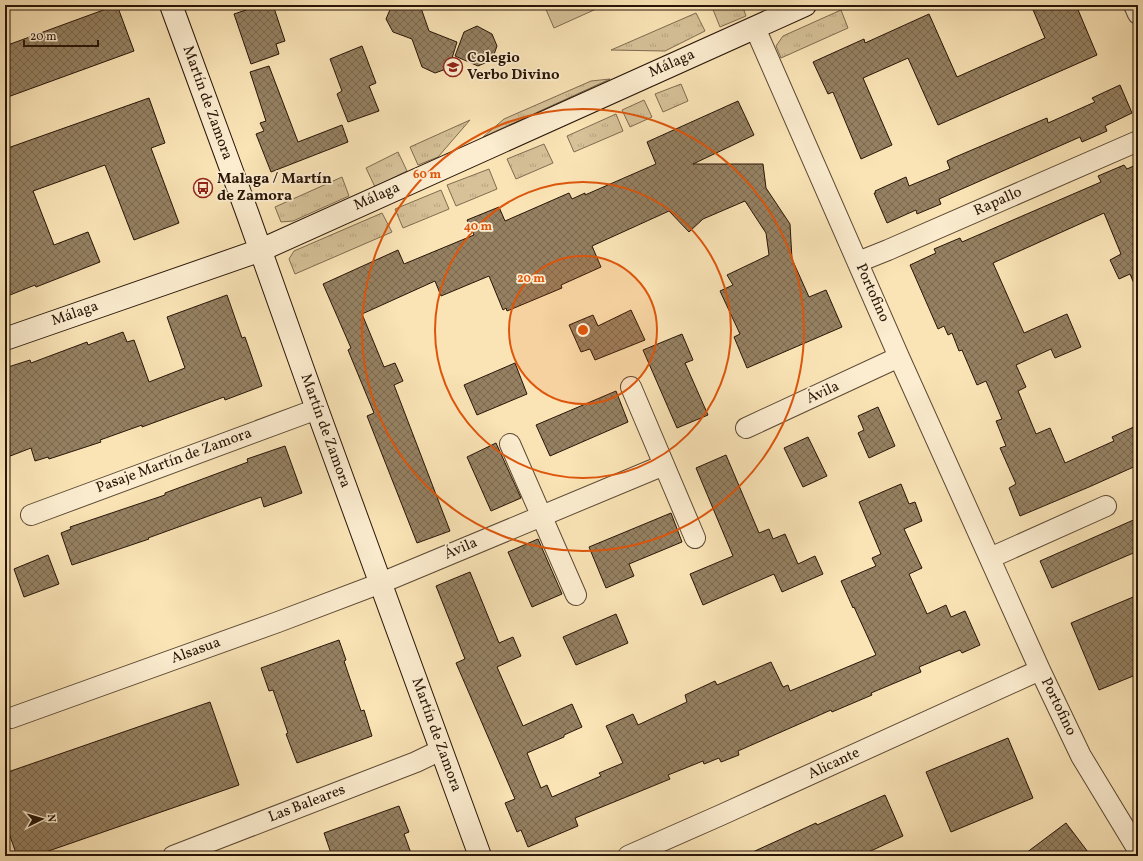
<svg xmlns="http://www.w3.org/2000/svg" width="1143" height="861" font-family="Vollkorn,serif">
	<defs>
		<pattern id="grass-tufts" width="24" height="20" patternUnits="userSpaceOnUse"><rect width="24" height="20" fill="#d6c198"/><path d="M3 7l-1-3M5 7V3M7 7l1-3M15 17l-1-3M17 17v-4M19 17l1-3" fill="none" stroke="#b8a582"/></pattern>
		<pattern id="building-cross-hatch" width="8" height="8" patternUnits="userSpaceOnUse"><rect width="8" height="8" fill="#958162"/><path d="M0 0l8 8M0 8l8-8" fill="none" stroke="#7a684f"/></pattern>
	</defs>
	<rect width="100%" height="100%" fill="#fae4b6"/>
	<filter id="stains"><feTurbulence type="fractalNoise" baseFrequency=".005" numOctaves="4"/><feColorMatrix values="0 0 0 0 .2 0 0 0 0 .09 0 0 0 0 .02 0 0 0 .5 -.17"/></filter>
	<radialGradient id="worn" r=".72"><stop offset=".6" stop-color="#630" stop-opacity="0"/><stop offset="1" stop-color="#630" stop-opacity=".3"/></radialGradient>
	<path fill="url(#grass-tufts)" stroke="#7f6b50" d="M716 5H742L746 16 720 27 712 7Z
		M841 10 848 28 781 58 776 46 783 36Z
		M696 13 705 31 665 51 611 50Z
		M610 79 483 137 504 119 591 81Z
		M681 84 688 101 663 112 655 94Z
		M644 100 652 117 630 127 622 110Z
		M616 114 623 131 574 152 567 136Z
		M470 120 438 157 418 165 410 147Z
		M544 144 553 163 516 179 507 159Z
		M398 152 407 171 375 187 366 168Z
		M489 169 497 189 456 206 447 185Z
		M342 177 349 196 293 221 281 222 275 207Z
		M441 190 449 209 403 228 395 209Z
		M382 213 392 232 295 274 289 259 294 251Z"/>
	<path fill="#d6c198" stroke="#7f6b50" d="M544 5H605L554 28Z"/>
	<path fill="url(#building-cross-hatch)" stroke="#281507" d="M117 5 134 51 5 98V46Z
		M261 5H273L285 41 276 44 279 54 251 64 234 14Z
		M392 5H420L429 31 457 42 449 68 435 73 422 67 412 39 393 32 386 19Z
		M1031 5H1076L1097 55 938 125 908 58 863 78 892 145 861 159 833 92 828 94 813 62 864 39 865 43 929 14 957 77 1045 38Z
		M477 26 492 34 497 46 492 60 478 66 455 56 464 32Z
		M362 46 376 83 369 86 379 111 348 122 337 94 342 91 330 59Z
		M269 66 298 142 342 125 348 142 271 172 256 134 264 131 260 123 266 121 250 72Z
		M1120 85 1132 113 1105 126 1107 131 1082 142 1080 137 939 199 941 204 917 214 916 210 887 223 874 193H876L875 191 906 177 909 186 950 169 947 161 953 158 1047 118 1048 123 1095 102 1092 98Z
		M149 98 165 143 151 148 179 223 134 240 105 165 33 191 54 245 88 232 100 262 36 287 35 285 5 297V149Z
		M738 101 754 135 693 164H763L766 188 790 224 792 259 809 297 826 290 842 327 747 368 734 337 740 334 720 291 733 285 727 275 769 255 766 233 745 201 703 219 689 232 669 211 592 246 601 267 561 285 562 288 507 311 506 308 503 310 489 276 441 296 435 281 362 314 384 367 395 363 403 381 394 385 450 531 417 543 367 416 374 413 348 350 351 348 323 284 398 250 404 264 474 235 467 220 499 207 505 221 569 193 572 199 585 193V195L656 164 647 142Z
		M1138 164V293L1130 274 1119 279 1110 260 1121 254 1104 213 993 263 1024 333 1067 314 1081 347 1055 358 1051 349 1016 365 1026 387 1018 391 1036 434 1050 428 1065 463 1114 441 1112 437 1138 425V465L1089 487 1020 516 1009 488 1016 484 1000 448 1006 446 996 421 1002 419 986 381 977 385 962 350 959 351 952 333 948 335 944 326 938 329 910 265 936 253 934 249 960 238 962 242 1101 182 1098 176 1124 165 1127 169Z
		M227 295 242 338 245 337 262 386 225 400 224 397 142 427V425L100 440 101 442 49 459 48 457 35 461 31 448 5 458V368L30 360 31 363 87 342 88 345 123 332 127 342 134 340 149 382 185 368 167 317Z
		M631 310 645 340 595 360 590 349 581 352 569 325 593 315 598 326Z
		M682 334 693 360 685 363 708 415 677 428 643 350Z
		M515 363 527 394 477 415 464 385Z
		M616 391 628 422 550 456 536 425Z
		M878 407 895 446 869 458 858 433 864 430 858 416Z
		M808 437 827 476 803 487 784 448Z
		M496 443 521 498 491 511 467 457Z
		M285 446 302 493 264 507 261 497 148 538 149 539 72 565 61 533 71 529 70 527 165 495V493L248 462 247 459Z
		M726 455 759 533 769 529 773 539 785 534 798 564 815 556 823 574 782 592 774 574 703 605 690 574 733 556 696 468Z
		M901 484 909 504 915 502 922 521 904 529 922 568 909 574 927 614 946 605 951 617 965 611 980 645 962 653 960 650 919 667 921 672 871 693 872 695 832 712 831 710 738 751 739 755 721 762 719 758 704 764 703 761 668 775 670 779 575 818 578 826 528 847 521 830 517 832 505 803 515 799 456 663 465 659 436 586 470 572 499 643 513 637 521 656 497 667 523 726 572 704 582 727 564 735V737L527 753 541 788 547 785 552 797 601 776 599 773 623 763 606 726 633 714 638 725 687 702 685 695 715 681 717 685 771 662 783 687 788 685 790 691 876 655 854 607 853 608 841 581 876 566 872 558 881 554 859 502Z
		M671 513 682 542 629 564 634 576 606 588 589 547Z
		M1138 518V551L1052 588 1040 561Z
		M538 539 562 594 532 607 508 552Z
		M48 555 59 584 24 597 14 569Z
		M1138 595V674L1099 690 1071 623Z
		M616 614 628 643 576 665 563 637Z
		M339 640 346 660 344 661 361 711 364 710 372 736 297 763 286 734 288 733 273 690 269 691 261 668Z
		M210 702 239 785 34 856H17L5 822V773Z
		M1008 738 1033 798 951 832 926 772Z
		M885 795 903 836 860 856H744L816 823 817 825Z
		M399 806 409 832 404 834 412 856H332L324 833Z
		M1066 823 1091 856H1022Z"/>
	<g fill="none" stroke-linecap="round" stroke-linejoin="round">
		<g stroke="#5c4933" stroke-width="22">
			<path id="street" d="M1134 5 1138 14
				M755 28 899 357 1040 670 1081 756 1138 850
				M858 262 888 250 1138 141
				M631 387 695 538
				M746 428 899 357
				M510 444 576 595
				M31 515 317 409
				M990 558 1106 506
				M11 718 278 622 381 583 664 465
				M173 856 416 762 441 750
				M628 856 721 815 1040 670"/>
		</g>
		<g stroke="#281507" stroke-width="24">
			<path id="secondary" d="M171 5 248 215 317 409 480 856
				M5 339 261 250 805 5"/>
		</g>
		<use href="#street" stroke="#fcedd0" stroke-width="20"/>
		<use href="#secondary" stroke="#fcedd0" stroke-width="22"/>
	</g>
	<circle cx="583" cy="330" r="74" fill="#de560c" fill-opacity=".12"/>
	<g fill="none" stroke="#de560c" stroke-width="2">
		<circle cx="583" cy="330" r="74"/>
		<circle cx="583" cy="330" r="148"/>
		<circle cx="583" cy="330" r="221"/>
	</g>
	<defs>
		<g id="school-ring" transform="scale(1)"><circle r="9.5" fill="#fcedd0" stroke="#8f2418" stroke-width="1.5"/><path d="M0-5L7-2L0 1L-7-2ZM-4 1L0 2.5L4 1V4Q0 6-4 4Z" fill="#8f2418"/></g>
		<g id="bus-ring" transform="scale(1)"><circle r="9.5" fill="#fcedd0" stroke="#8f2418" stroke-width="1.5"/><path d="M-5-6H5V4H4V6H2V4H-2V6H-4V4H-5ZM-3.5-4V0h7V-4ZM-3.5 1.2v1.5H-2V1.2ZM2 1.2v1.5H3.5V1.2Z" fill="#8f2418"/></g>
	</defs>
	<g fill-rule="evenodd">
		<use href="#school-ring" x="453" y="67"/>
		<use href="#bus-ring" x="203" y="188"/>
	</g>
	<g text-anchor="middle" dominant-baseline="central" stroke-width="3.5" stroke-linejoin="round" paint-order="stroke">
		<g font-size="15" font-weight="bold" fill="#281507" stroke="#fcedd0" text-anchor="start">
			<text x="467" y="58">Colegio<tspan x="467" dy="17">Verbo Divino</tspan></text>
			<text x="217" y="179">Malaga / Martín<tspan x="217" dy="17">de Zamora</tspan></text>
		</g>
		<g font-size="15" fill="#281507" stroke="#fcedd0">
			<text transform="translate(672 64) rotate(-24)">Málaga</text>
			<text transform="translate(207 103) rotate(70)">Martín de Zamora</text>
			<text transform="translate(377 197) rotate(-24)">Málaga</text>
			<text transform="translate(998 202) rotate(-24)">Rapallo</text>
			<text transform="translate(872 293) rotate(66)">Portofino</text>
			<text transform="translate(75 314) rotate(-19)">Málaga</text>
			<text transform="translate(823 393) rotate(-25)">Ávila</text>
			<text transform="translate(325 431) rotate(70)">Martín de Zamora</text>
			<text transform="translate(174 461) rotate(-20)">Pasaje Martín de Zamora</text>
			<text transform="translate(461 549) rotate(-23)">Ávila</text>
			<text transform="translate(196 651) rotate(-20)">Alsasua</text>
			<text transform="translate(1058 707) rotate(64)">Portofino</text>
			<text transform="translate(436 735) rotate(70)">Martín de Zamora</text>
			<text transform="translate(834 764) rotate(-25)">Alicante</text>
			<text transform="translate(307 804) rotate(-21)">Las Baleares</text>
		</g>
	</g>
	<circle cx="583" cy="330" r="6" fill="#de560c" stroke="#fcedd0" stroke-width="2"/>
	<g font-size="12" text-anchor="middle" font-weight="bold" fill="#de560c" stroke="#fcedd0" stroke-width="3.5" stroke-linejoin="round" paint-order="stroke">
		<text x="427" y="178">60 m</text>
		<text x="478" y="230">40 m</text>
		<text x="531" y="282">20 m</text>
	</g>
	<rect width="1143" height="861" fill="none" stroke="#fae4b6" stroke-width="20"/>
	<rect x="6" y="6" width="1131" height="849" fill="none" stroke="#281507" stroke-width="2"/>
	<rect x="10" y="10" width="1123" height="841" fill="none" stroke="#281507"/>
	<g transform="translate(42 819) rotate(85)" stroke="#fcedd0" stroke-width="3" paint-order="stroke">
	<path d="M0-3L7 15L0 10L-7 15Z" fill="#281507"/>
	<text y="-6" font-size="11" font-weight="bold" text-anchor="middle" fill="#281507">N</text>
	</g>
	<path d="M24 40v6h74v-6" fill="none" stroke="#281507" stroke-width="2"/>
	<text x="30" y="40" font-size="12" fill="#281507" stroke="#fcedd0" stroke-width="3" paint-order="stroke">20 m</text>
	<rect width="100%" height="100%" filter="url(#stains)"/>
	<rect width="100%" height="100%" fill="url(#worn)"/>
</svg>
